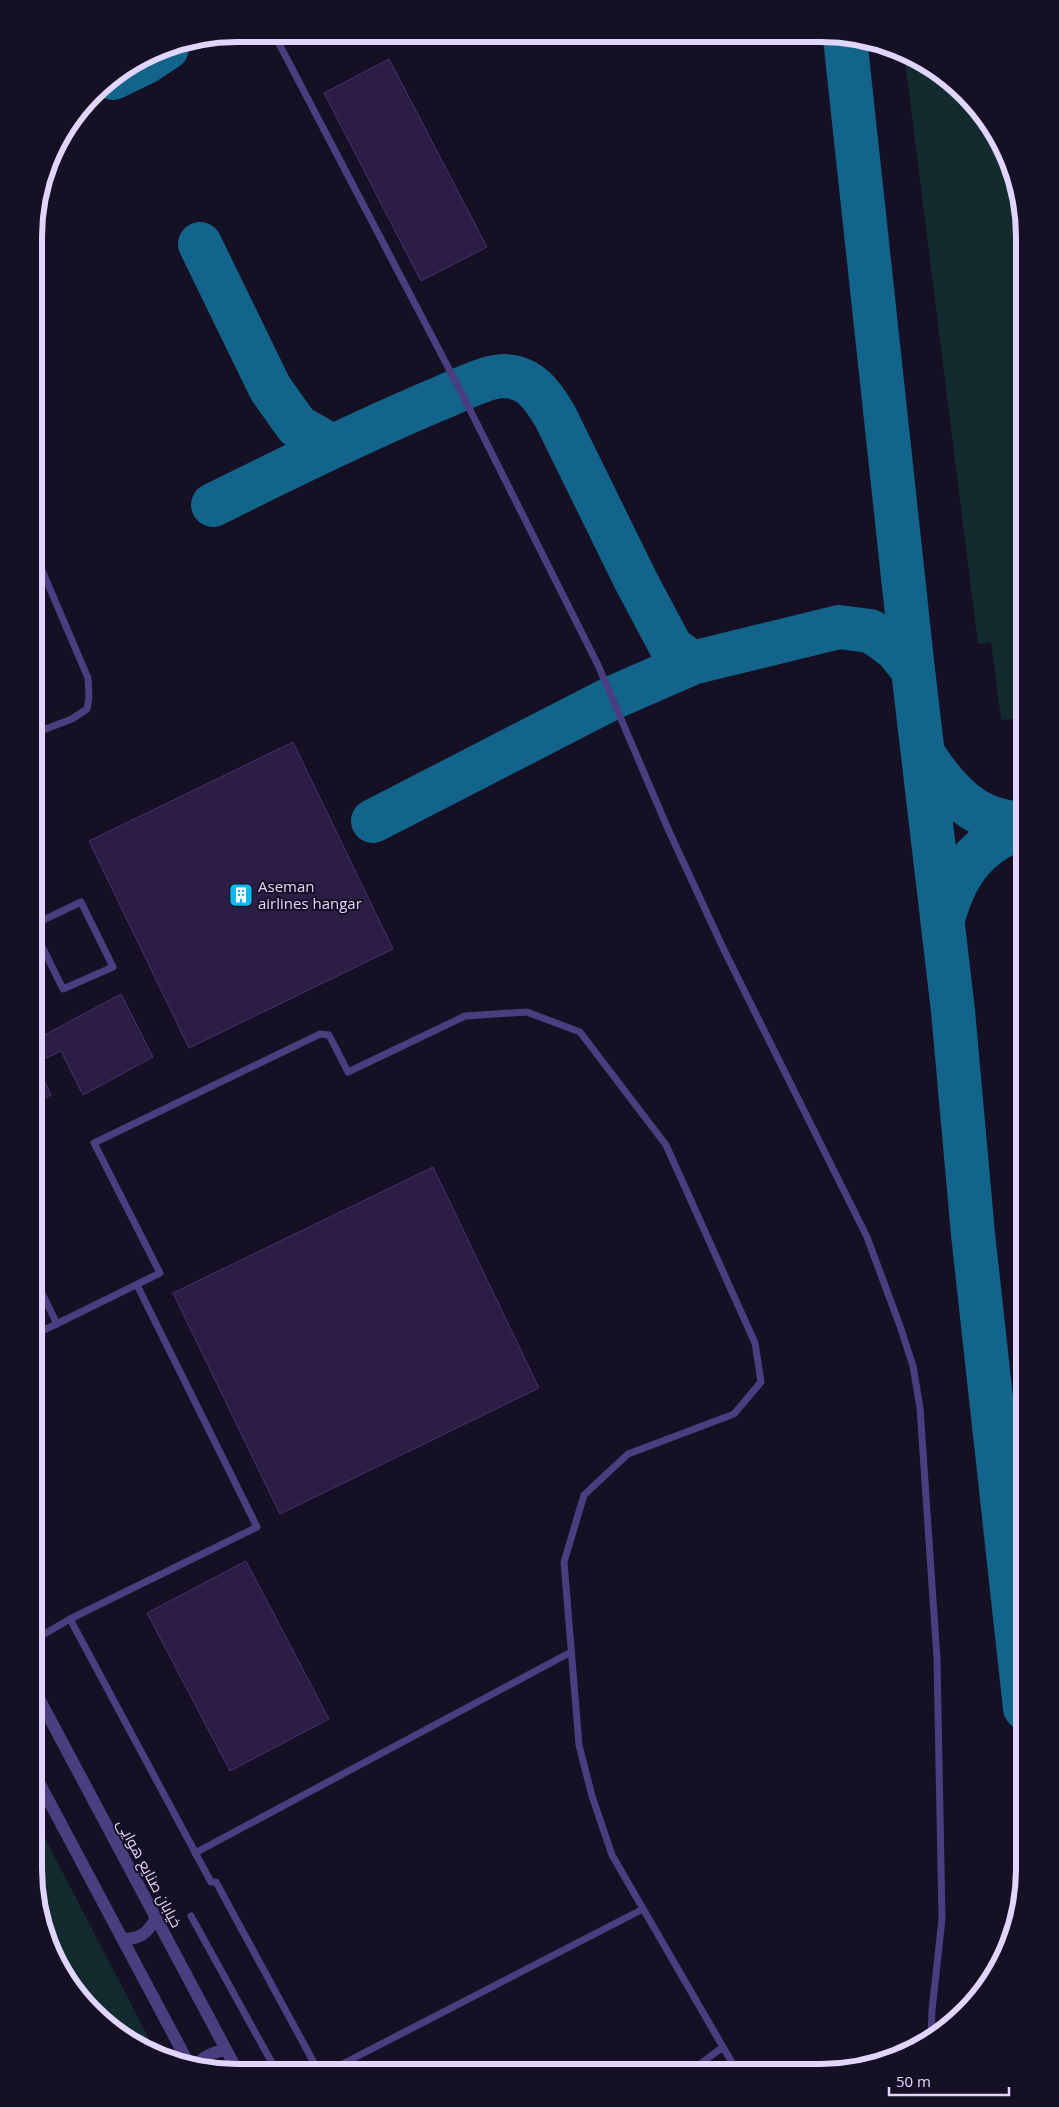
<svg xmlns="http://www.w3.org/2000/svg" width="1059" height="2107" font-family="'Open Sans',Cairo,sans-serif">
	<rect width="100%" height="100%" fill="#161024"/>
	<path fill="#132b2e" d="M904 52 912 55 956 84 991 124 1015 172 1025 237V737L1017 738 1014 719 1001 720 991 642 978 644Z
		M1025 911V987L1015 913Z
		M1025 996V1109L1014 1000Z
		M34 1817 159 2058 103 2023 68 1983 44 1935 34 1870Z"/>
	<g fill="none" stroke-linecap="round" stroke-linejoin="round">
		<path stroke="#12648a" stroke-width="44" d="M845 38 913 670 953 1011 973 1234 1025 1708
			M113 78 146 62 167 48
			M200 244 270 388 297 426 332 446
			M213 505C287 468 360 432 436 400 454 393 485 376 504 376 531 377 543 396 555 416L636 581 671 647 692 663 839 627 870 631 883 639 896 649 913 670
			M924 755C939 778 961 806 987 816 999 821 1012 823 1025 825
			M373 821 612 698 692 663
			M943 919C956 871 978 842 1025 826"/>
	</g>
	<path fill="#2b1d44" stroke="#46316f" d="M389 59 487 247 421 281 324 93Z
		M293 742 393 949 189 1048 89 841Z
		M121 994 153 1057 83 1095 61 1051 36 1063 51 1095 35 1103V1040Z
		M433 1167 539 1388 280 1514 173 1293Z
		M246 1561 329 1719 230 1771 147 1613Z"/>
	<g fill="none" stroke-linecap="round" stroke-linejoin="round">
		<path stroke="#4a3e80" stroke-width="7" d="M274 34 460 390 598 665 668 829 724 950 867 1237 900 1326 913 1366 920 1408 937 1659 942 1919 932 2010 931 2041
			M35 733 72 719 87 709 89 697 88 678 36 556
			M35 932 63 989 113 967 81 902 35 924
			M34 1277 57 1324
			M34 1335 160 1273 94 1143 320 1034 329 1035 348 1072 465 1016 527 1012 580 1032 666 1145 755 1343 761 1382 734 1414 628 1454 584 1495 564 1562 579 1745 592 1796 612 1855 738 2073
			M70 1619 211 1882H216L319 2072
			M34 1640 70 1619 257 1527 137 1285
			M195 1853 571 1652
			M191 1916 277 2072
			M327 2072 643 1909
			M688 2073 723 2047"/>
		<path stroke="#4a3e80" stroke-width="12" d="M34 1689 238 2072
			M34 1773 190 2066
			M123 1939C140 1939 148 1933 156 1918
			M195 2067C203 2056 213 2052 226 2050"/>
	</g>
	<defs>
		<g id="building-square" transform="scale(1.25)"><rect x="-9" y="-9" width="18" height="18" rx="4" fill="#0eb9f0" stroke="#161024"/><path d="M-4-6H4V6H1V3H-1V6H-4ZM-2.5-4.3h1.7v1.8h-1.7ZM.8-4.3h1.7v1.8H.8ZM-2.5-1h1.7V.8h-1.7ZM.8-1h1.7V.8H.8Z" fill="#fff"/></g>
	</defs>
	<g fill-rule="evenodd">
		<use href="#building-square" x="241" y="895"/>
	</g>
	<g text-anchor="middle" dominant-baseline="central" stroke-width="4" stroke-linejoin="round" paint-order="stroke">
		<g font-size="15" fill="#e0d6fd" stroke="#161024" text-anchor="start">
			<text x="258" y="886">Aseman<tspan x="258" dy="17">airlines hangar</tspan></text>
		</g>
		<g font-size="15" fill="#e0d6fd" stroke="#161024">
			<text transform="translate(150 1873) rotate(62)">خیابان صنایع هوایی</text>
		</g>
	</g>
	<path d="M0 0H1059V2107H0ZM237 42H821A195 195 0 0 1 1016 237V1869A195 195 0 0 1 821 2064H237A195 195 0 0 1 42 1869V237A195 195 0 0 1 237 42Z" fill="#161024" fill-rule="evenodd"/>
	<path fill="none" stroke="#e0d6fd" stroke-width="6" d="M237 42H821A195 195 0 0 1 1016 237V1869A195 195 0 0 1 821 2064H237A195 195 0 0 1 42 1869V237A195 195 0 0 1 237 42Z"/>
	<path d="M889 2087v8h120v-8" fill="none" stroke="#e0d6fd" stroke-width="2.5"/>
	<text x="896" y="2087" font-size="15" fill="#e0d6fd" stroke="#161024" stroke-width="4" paint-order="stroke">50 m</text>
</svg>
